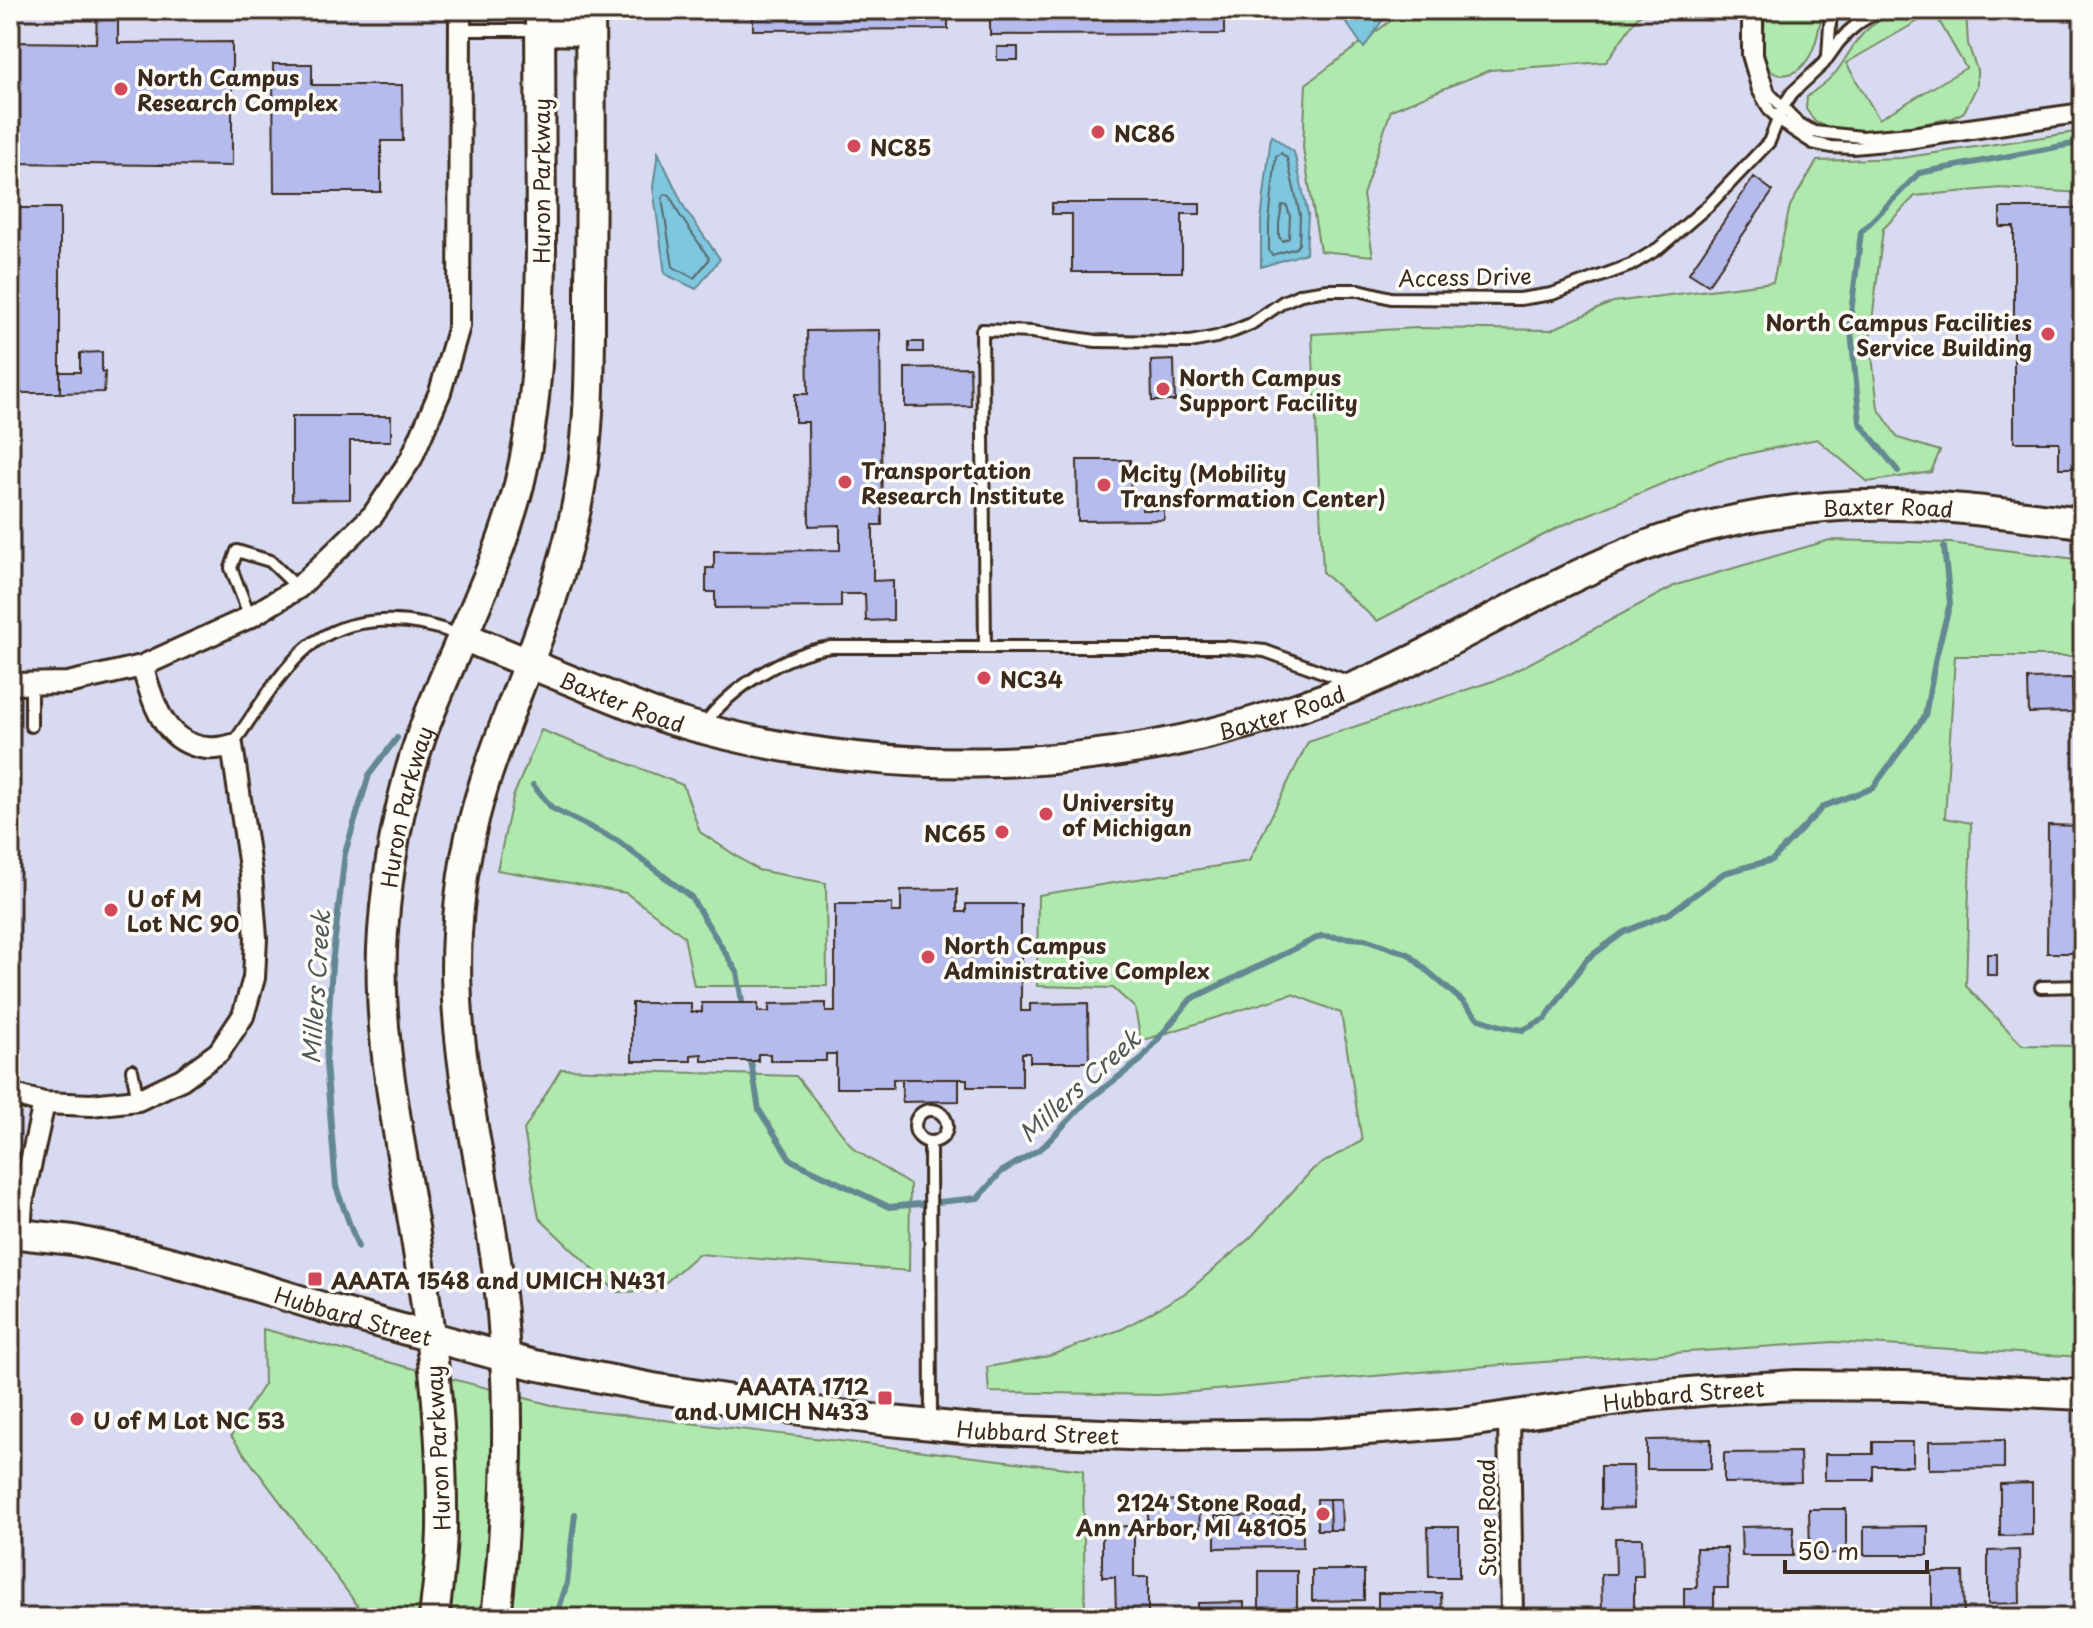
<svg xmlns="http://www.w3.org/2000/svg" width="2093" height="1628" font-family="'Playpen Sans',sans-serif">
	<rect width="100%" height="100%" fill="#e7e8f4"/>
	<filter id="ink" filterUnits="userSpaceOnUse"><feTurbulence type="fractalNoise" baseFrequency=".0125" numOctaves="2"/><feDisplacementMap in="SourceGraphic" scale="16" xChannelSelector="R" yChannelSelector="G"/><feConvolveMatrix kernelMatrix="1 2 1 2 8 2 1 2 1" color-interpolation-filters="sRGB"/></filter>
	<g filter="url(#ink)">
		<path fill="#d8daf2" d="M10 10H2083V1618H10Z"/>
		<path fill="#b0e9ad" stroke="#768a66" stroke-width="2" fill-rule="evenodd" d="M1402 10H1649L1638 16 1606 62 1490 70 1391 110 1363 195 1373 256 1320 251 1303 148 1306 84 1401 13Z
			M1765 10H1822C1819 33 1813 73 1783 75 1777 75 1770 72 1767 67 1761 55 1765 24 1765 10Z
			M1910 10H1966L1968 44 1977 70V86L1964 112 1953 118 1906 127 1858 131 1835 130 1815 122 1806 109 1807 97C1817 88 1828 82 1836 72 1845 61 1851 47 1861 36 1874 20 1891 15 1910 10ZM1934 12 1966 68 1879 119 1846 63Z
			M2083 131V193L2000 188 1915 196 1883 229 1870 338 1878 408 1898 438 1940 451 1931 472 1868 482 1817 439 1719 460 1561 526 1377 621 1323 573 1312 334 1417 328 1551 330 1613 302 1773 282 1790 206 1817 161 1901 158Z
			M1830 540 1950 543 2083 560V656H1955L1945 818 1971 823 1966 986 2022 1045 2077 1046 2083 1052V1357L1834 1342 1487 1366 1159 1395 989 1392 987 1367 1049 1356 1122 1329 1187 1292 1250 1238 1313 1169 1336 1155 1362 1141 1341 1013 1292 994 1141 1041 1135 1008 1113 988 1037 986 1038 895 1249 861 1308 742 1502 678 1676 585Z
			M541 730 683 785 700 832 758 870 826 883 827 986H694L684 936 626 893 497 870 513 797Z
			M561 1069 796 1076 854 1149 910 1185 909 1271 698 1254 656 1291 617 1292 539 1218 524 1130Z
			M263 1329 563 1408 1083 1470 1085 1618H367L231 1436 264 1384Z"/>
		<path fill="#7fc7df" stroke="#648892" stroke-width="2" d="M1346 10H1389L1364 48 1346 22Z
			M1271 135 1294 152 1308 214 1306 253 1261 267V222Z
			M658 152 685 209 720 259 696 289 665 274 653 187Z"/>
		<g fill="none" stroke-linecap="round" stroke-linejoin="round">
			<path stroke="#56696b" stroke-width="2" d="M1281 153 1287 158 1300 215 1299 244 1296 248 1272 255 1269 251V222L1276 156Z
				M665 194 670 195 679 214 709 258 708 261 694 278 673 267 662 198Z
				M1282 205 1287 206 1290 216 1289 238 1283 241 1279 237V223Z"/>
			<path stroke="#648892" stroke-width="6" d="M1898 471 1860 423 1850 321 1861 232 1919 173 2083 142
				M533 785 552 808 618 841 691 897 737 972 743 1008
				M750 1055 759 1110 791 1160 889 1207 978 1198 1001 1172 1043 1147 1088 1100 1141 1060 1191 999 1321 936 1365 939 1408 954 1461 1000 1479 1019 1504 1027 1523 1030 1545 1019 1587 959 1624 932 1670 913 1724 873 1772 860 1824 806 1873 788 1925 716 1936 657 1950 603 1944 547
				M358 1247 336 1187 326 1063 332 964 345 853 369 775 397 738
				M556 1618 567 1583 575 1514"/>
		</g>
		<path fill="#b5bbed" stroke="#3b2a1e" stroke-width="2" d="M97 10H118V43L232 42V166L10 163V42L96 43Z
			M753 10H948V29L753 30Z
			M990 10H1224V34L990 35Z
			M997 47H1018V60H997Z
			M273 64H312V85H402L403 141H381V192H274Z
			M1754 177 1773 191 1708 285 1689 273Z
			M1052 203H1200V214H1182V272H1072V214H1052Z
			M10 208H60V393H10Z
			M2000 208H2083V468H2059V442H2014V227H2000Z
			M880 330 882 525H873V581L893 580V620L866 621 865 594H841V607L715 608V592H706V568H714V551L840 550V525L809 526 808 422H795V394H808L807 331Z
			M909 342H923V352H909Z
			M102 352V372H105L104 392 60 393V372H80V353Z
			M1174 360 1175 401H1152L1151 361Z
			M970 367 971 406 905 407V368Z
			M292 416H391V441H350V499L292 500Z
			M1077 460H1130L1131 500H1142V510H1164V520L1078 521Z
			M2072 678 2073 712 2029 713 2028 679Z
			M2048 825 2083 826V953H2047Z
			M957 889V912H966V904H1021V1011H1030V1004L1088 1003 1089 1062H1030V1053H1022V1087H967V1079H893V1088H836V1054H826V1061H770V1054H758V1061H702V1054L691 1055V1061H632V1003H691V1012H702V1003H758V1012H769V1004L826 1003V1012H835V904H892V912H901V890Z
			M1987 954H1997V975H1987Z
			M902 1079H959V1101L902 1102Z
			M1711 1439V1469H1647V1440Z
			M2004 1440V1468L1929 1469V1441Z
			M1873 1442H1913V1466H1873V1480H1825V1454H1873Z
			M1800 1452 1801 1482 1724 1483V1453Z
			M1601 1466H1633L1634 1508 1601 1509Z
			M2032 1483V1535L2000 1536V1484Z
			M1317 1499H1329L1330 1530H1317Z
			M1329 1499H1341L1342 1530H1330Z
			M1199 1500 1200 1531 1148 1532V1501Z
			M1809 1509H1846V1554H1810Z
			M1303 1515V1547L1215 1548V1516Z
			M1134 1526V1577H1148V1615H1116L1115 1577H1102V1527Z
			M1793 1526V1556H1742L1741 1527Z
			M1928 1526V1555H1864V1527Z
			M1428 1527H1459V1577H1429Z
			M1615 1538H1642L1643 1576H1634V1613L1602 1614 1601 1574H1616Z
			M1696 1548H1727L1728 1588H1714V1612H1684V1588H1697Z
			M2019 1550 2020 1603 1988 1604V1551Z
			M1312 1570H1364V1600L1312 1601Z
			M1259 1571H1297V1615H1259Z
			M1932 1572H1963L1964 1618H1932Z
			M1378 1593H1441L1442 1618H1378Z
			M1244 1602V1618H1198V1603Z"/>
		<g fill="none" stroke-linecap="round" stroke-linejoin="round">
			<g stroke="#3b2a1e" stroke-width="16">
				<path id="lane" d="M1748 10V55L1758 90 1770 111 1790 128 1813 143 1831 147 1853 148 1907 143 2083 116
					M1757 10V55L1769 93 1798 123 1814 132 1862 137 1911 133 2083 109
					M459 30H538
					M1828 56 1831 10
					M250 617 231 568 237 551 270 561 298 588
					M985 646 982 330 1032 332 1096 341 1190 342 1216 337 1234 331 1251 324 1283 302 1301 294 1328 290H1359L1391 298 1520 299 1552 294 1631 265 1659 248 1709 205 1769 142 1783 107 1792 93 1823 64 1838 43 1848 32 1860 22 1880 10
					M31 684V726
					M703 726C729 689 785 653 831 647H1225L1265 651 1350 682
					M232 745C253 716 281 669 308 647 351 612 413 616 461 636
					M2041 987 2083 986
					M132 1070 138 1100
					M915 1126a16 16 0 1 1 32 0a16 16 0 1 1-32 0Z
					M930 1143 931 1424"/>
			</g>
			<g stroke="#3b2a1e" stroke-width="26">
				<path id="street" d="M10 684 68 683 142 666
					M10 1094 44 1103 91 1105 138 1100 182 1079 219 1052 243 1016 254 978 256 938 251 874 232 745C225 747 215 749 207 748 162 743 154 702 142 666L250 617 298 588 373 515 411 459 440 392 459 326 460 10
					M20 1233 22 1203 44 1103
					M1509 1417 1512 1618"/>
			</g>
			<g stroke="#3b2a1e" stroke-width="34">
				<g id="secondary">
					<path d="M540 30 590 31"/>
					<path id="s1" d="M463 636C505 654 547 671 589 688 615 698 641 710 668 719 874 781 1099 777 1302 706 1331 696 1361 685 1388 672 1470 633 1548 585 1632 551 1714 518 1809 503 1897 505 1959 506 2021 516 2083 523"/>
					<path id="s2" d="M10 1233 73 1240 139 1254 205 1271 322 1307 534 1365 653 1388 777 1407 881 1420 974 1429 1154 1436 1313 1434 1461 1423 1647 1396 1711 1390 1796 1385 1904 1386 2083 1395"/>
					<path id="s3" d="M434 1618C438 1583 443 1547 442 1511 442 1410 428 1309 411 1209 396 1117 376 1025 383 931 388 863 400 795 423 731 454 648 497 571 519 485 538 407 540 329 541 249 541 169 540 90 540 10"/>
					<path d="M496 1618C509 1504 512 1389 498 1275 483 1161 450 1050 457 934 460 882 469 830 485 781 515 690 557 604 576 509 591 437 590 362 590 289 591 196 591 103 590 10"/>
				</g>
			</g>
			<use href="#lane" stroke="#fdfcf7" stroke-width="10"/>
			<use href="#street" stroke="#fdfcf7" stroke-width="20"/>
			<use href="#secondary" stroke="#fdfcf7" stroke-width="28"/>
		</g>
	</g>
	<g fill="#d1495b" stroke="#fdfcf7" stroke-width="3">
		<circle cx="121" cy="89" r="8"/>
		<circle cx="1098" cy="132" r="8"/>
		<circle cx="854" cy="146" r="8"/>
		<circle cx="2048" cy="334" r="8"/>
		<circle cx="1163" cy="389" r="8"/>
		<circle cx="845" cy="482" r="8"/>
		<circle cx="1104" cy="485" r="8"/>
		<circle cx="984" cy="678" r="8"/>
		<circle cx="1046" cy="814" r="8"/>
		<circle cx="1002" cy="832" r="8"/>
		<circle cx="111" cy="910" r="8"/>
		<circle cx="928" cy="957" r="8"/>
		<rect x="307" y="1271" width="16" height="16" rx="4"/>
		<rect x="877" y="1390" width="16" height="16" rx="4"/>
		<circle cx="77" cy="1419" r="8"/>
		<circle cx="1323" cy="1514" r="8"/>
	</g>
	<g text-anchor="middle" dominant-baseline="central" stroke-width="7" stroke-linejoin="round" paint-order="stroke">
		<g font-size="22" font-weight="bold" fill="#3b2a1e" stroke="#fdfcf7" text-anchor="start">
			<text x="137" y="76">North Campus<tspan x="137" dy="25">Research Complex</tspan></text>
			<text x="1114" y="132">NC86</text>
			<text x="870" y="146">NC85</text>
			<text x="2032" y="321" text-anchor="end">North Campus Facilities<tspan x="2032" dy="25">Service Building</tspan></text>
			<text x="1179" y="376">North Campus<tspan x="1179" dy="25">Support Facility</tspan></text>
			<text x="861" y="469">Transportation<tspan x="861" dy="25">Research Institute</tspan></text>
			<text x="1120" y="472">Mcity (Mobility<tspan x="1120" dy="25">Transformation Center)</tspan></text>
			<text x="1000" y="678">NC34</text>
			<text x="1062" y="801">University<tspan x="1062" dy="25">of Michigan</tspan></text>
			<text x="986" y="832" text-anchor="end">NC65</text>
			<text x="127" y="897">U of M<tspan x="127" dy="25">Lot NC 90</tspan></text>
			<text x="944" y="944">North Campus<tspan x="944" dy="25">Administrative Complex</tspan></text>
			<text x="331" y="1279">AAATA 1548 and UMICH N431</text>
			<text x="869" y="1385" text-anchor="end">AAATA 1712<tspan x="869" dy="25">and UMICH N433</tspan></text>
			<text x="93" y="1419">U of M Lot NC 53</text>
			<text x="1307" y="1501" text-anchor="end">2124 Stone Road,<tspan x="1307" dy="25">Ann Arbor, MI 48105</tspan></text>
		</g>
		<g font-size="22" fill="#3b2a1e" stroke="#fdfcf7">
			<text transform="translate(540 181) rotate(-90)">Huron Parkway</text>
			<text transform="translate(1465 276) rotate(-1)">Access Drive</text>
			<text stroke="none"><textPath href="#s1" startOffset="1492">Baxter Road</textPath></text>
			<text stroke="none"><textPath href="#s1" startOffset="172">Baxter Road</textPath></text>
			<text stroke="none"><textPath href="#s1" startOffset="844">Baxter Road</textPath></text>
			<text stroke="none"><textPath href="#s3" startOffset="818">Huron Parkway</textPath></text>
			<text stroke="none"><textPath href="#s2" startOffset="354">Hubbard Street</textPath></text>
			<text stroke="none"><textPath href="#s2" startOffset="1698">Hubbard Street</textPath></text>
			<text stroke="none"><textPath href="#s2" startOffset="1050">Hubbard Street</textPath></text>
			<text transform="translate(437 1448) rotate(-93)">Huron Parkway</text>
			<text transform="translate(1486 1518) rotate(-91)">Stone Road</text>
		</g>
		<g font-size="24" font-style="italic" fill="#4f5958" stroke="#fdfcf7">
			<text transform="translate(315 987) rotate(-86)">Millers Creek</text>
			<text transform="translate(1079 1085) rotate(-42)">Millers Creek</text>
		</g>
	</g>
	<rect width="2093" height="1628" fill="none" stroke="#fdfcf7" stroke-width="40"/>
	<rect x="20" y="20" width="2053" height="1588" fill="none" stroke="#3b2a1e" stroke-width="3" filter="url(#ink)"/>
	<path d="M1785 1560v12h142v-12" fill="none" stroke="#3b2a1e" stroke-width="4"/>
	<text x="1797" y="1560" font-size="24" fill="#3b2a1e" stroke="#fdfcf7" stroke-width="6" paint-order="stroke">50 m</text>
</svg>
